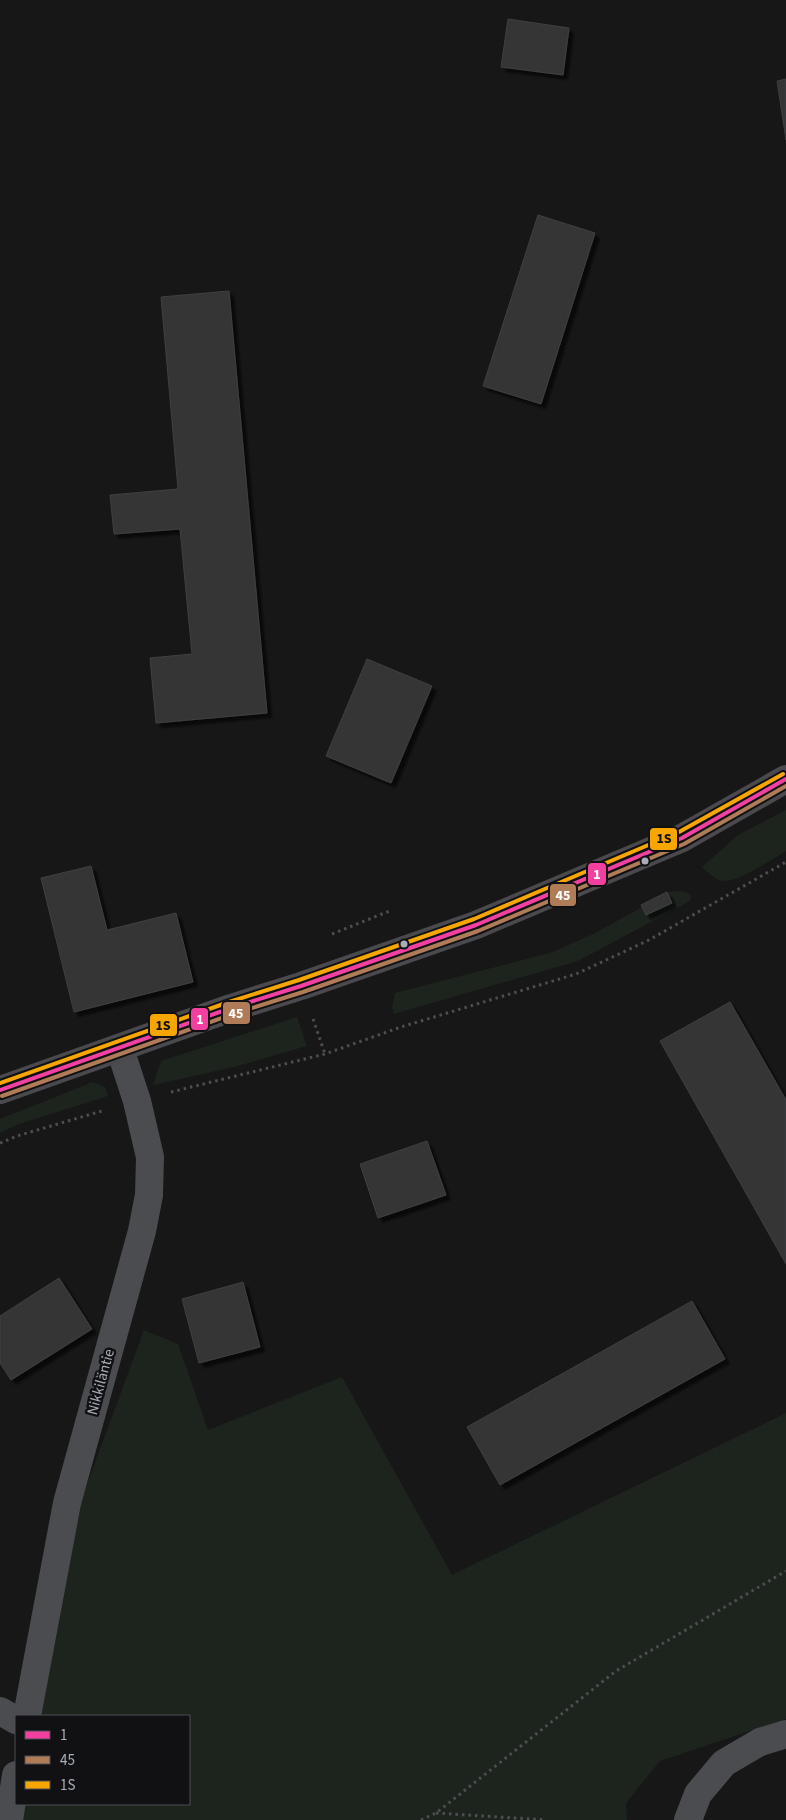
<svg xmlns="http://www.w3.org/2000/svg" width="786" height="1820" font-family="'Source Sans 3',sans-serif">
	<defs>
		<filter id="shadow"><feDropShadow dx="4.5" dy="4.5" stdDeviation="1" flood-color="#0009"/></filter>
	</defs>
	<rect width="100%" height="100%" fill="#171717"/>
	<path fill="#1d241e" d="M786 810V851C774 858 738 882 725 881 716 881 709 873 702 867L738 835Z
		M674 891 686 892 691 896 690 901 578 961 394 1014 392 1007 395 993 553 952 595 933 642 907 647 915 672 903 667 892Z
		M297 1017 307 1046 234 1067 153 1085 161 1061Z
		M93 1082 105 1087 108 1096 19 1124 0 1133V1119Z
		M144 1330 178 1344 208 1430 342 1377 452 1575 786 1413V1719L660 1761 626 1803 627 1820H19L22 1804H189V1716H38L79 1506Z"/>
	<path fill="#353536" stroke="#3f4043" filter="url(#shadow)" d="M508 19 569 28 563 75 501 67Z
		M786 79V140L777 81Z
		M538 215 595 233 541 404 483 386Z
		M229 291 267 713 156 723 150 658 192 654 180 529 114 534 110 495 178 489 161 297Z
		M367 659 432 686 391 783 326 756Z
		M91 866 107 930 176 913 193 982 74 1012 41 878Z
		M667 892 672 903 646 915 641 905Z
		M730 1002 786 1100V1264L660 1041Z
		M427 1141 446 1195 378 1218 360 1164Z
		M59 1278 92 1329 11 1380 0 1363V1316Z
		M243 1282 260 1347 199 1363 182 1299Z
		M692 1301 725 1359 500 1485 467 1427Z"/>
	<g fill="none" stroke-linecap="round" stroke-linejoin="round">
		<path stroke="#4d4e52" stroke-width="3" stroke-dasharray="2.5 4" stroke-linecap="butt" d="M332 934 392 910
			M313 1019 325 1054
			M171 1092 325 1054 401 1027 576 974 649 940 786 862
			M0 1143 17 1136 102 1111
			M436 1813 546 1820
			M421 1820 436 1813 616 1671 786 1571"/>
		<path stroke="#4b4c50" stroke-width="28" d="M0 1711 16 1720
			M27 1716 67 1503 142 1231 149 1195 150 1157 137 1101 120 1049
			M9 1820 16 1775
			M688 1820 698 1794 724 1763 760 1742 786 1734"/>
		<path stroke="#4a4a4e" stroke-width="28" d="M0 1090 231 1008 301 986 476 925 682 838 786 779"/>
		<g stroke="#111113" stroke-width="8">
			<path id="bus-1" d="M0 1090 231 1008 301 986 476 925 682 838 786 779"/>
		</g>
		<g stroke="#111113" stroke-width="8">
			<path id="bus-2" d="M2 1096 233 1014 303 992 478 931 684 844 786 786"/>
		</g>
		<g stroke="#111113" stroke-width="8">
			<path id="bus-3" d="M0 1083 229 1002 299 980 474 919 679 832 783 774"/>
		</g>
		<use href="#bus-1" stroke="#f240a1" stroke-width="4"/>
		<use href="#bus-2" stroke="#b07c57" stroke-width="4"/>
		<use href="#bus-3" stroke="#f7a600" stroke-width="4"/>
	</g>
	<g fill="#a8adb8" stroke="#111113" stroke-width="2">
		<circle cx="645" cy="861" r="4.5"/>
		<circle cx="404" cy="944" r="4.5"/>
	</g>
	<g text-anchor="middle" dominant-baseline="central" stroke-width="5" stroke-linejoin="round" paint-order="stroke">
		<g font-size="15" fill="#a8adb8" stroke="#111113">
			<text transform="translate(101 1382) rotate(-75)">Nikkiläntie</text>
		</g>
	</g>
	<g stroke="#111113" stroke-width="2">
		<rect x="649" y="827" width="29" height="24" rx="5" fill="#f7a600"/>
		<rect x="587" y="862" width="20" height="24" rx="5" fill="#f240a1"/>
		<rect x="549" y="883" width="28" height="24" rx="5" fill="#b07c57"/>
		<rect x="222" y="1001" width="29" height="24" rx="5" fill="#b07c57"/>
		<rect x="190" y="1007" width="19" height="24" rx="5" fill="#f240a1"/>
		<rect x="149" y="1013" width="29" height="24" rx="5" fill="#f7a600"/>
	</g>
	<g font-size="14" text-anchor="middle" font-weight="bold" fill="#fff">
		<text x="597" y="879">1</text>
		<text x="563" y="900">45</text>
		<text x="236" y="1018">45</text>
		<text x="200" y="1024">1</text>
	</g>
	<g font-size="14" text-anchor="middle" font-weight="bold" fill="#111">
		<text x="664" y="843">1S</text>
		<text x="163" y="1030">1S</text>
	</g>
	<rect x="15" y="1715" width="175" height="90" fill="#111113" stroke="#4d4f55"/>
	<rect x="25" y="1731" width="25" height="8" fill="#f240a1" stroke="#4d4f55"/>
	<text x="60" y="1740" font-size="15" fill="#a8adb8">1</text>
	<rect x="25" y="1756" width="25" height="8" fill="#b07c57" stroke="#4d4f55"/>
	<text x="60" y="1765" font-size="15" fill="#a8adb8">45</text>
	<rect x="25" y="1781" width="25" height="8" fill="#f7a600" stroke="#4d4f55"/>
	<text x="60" y="1790" font-size="15" fill="#a8adb8">1S</text>
</svg>
